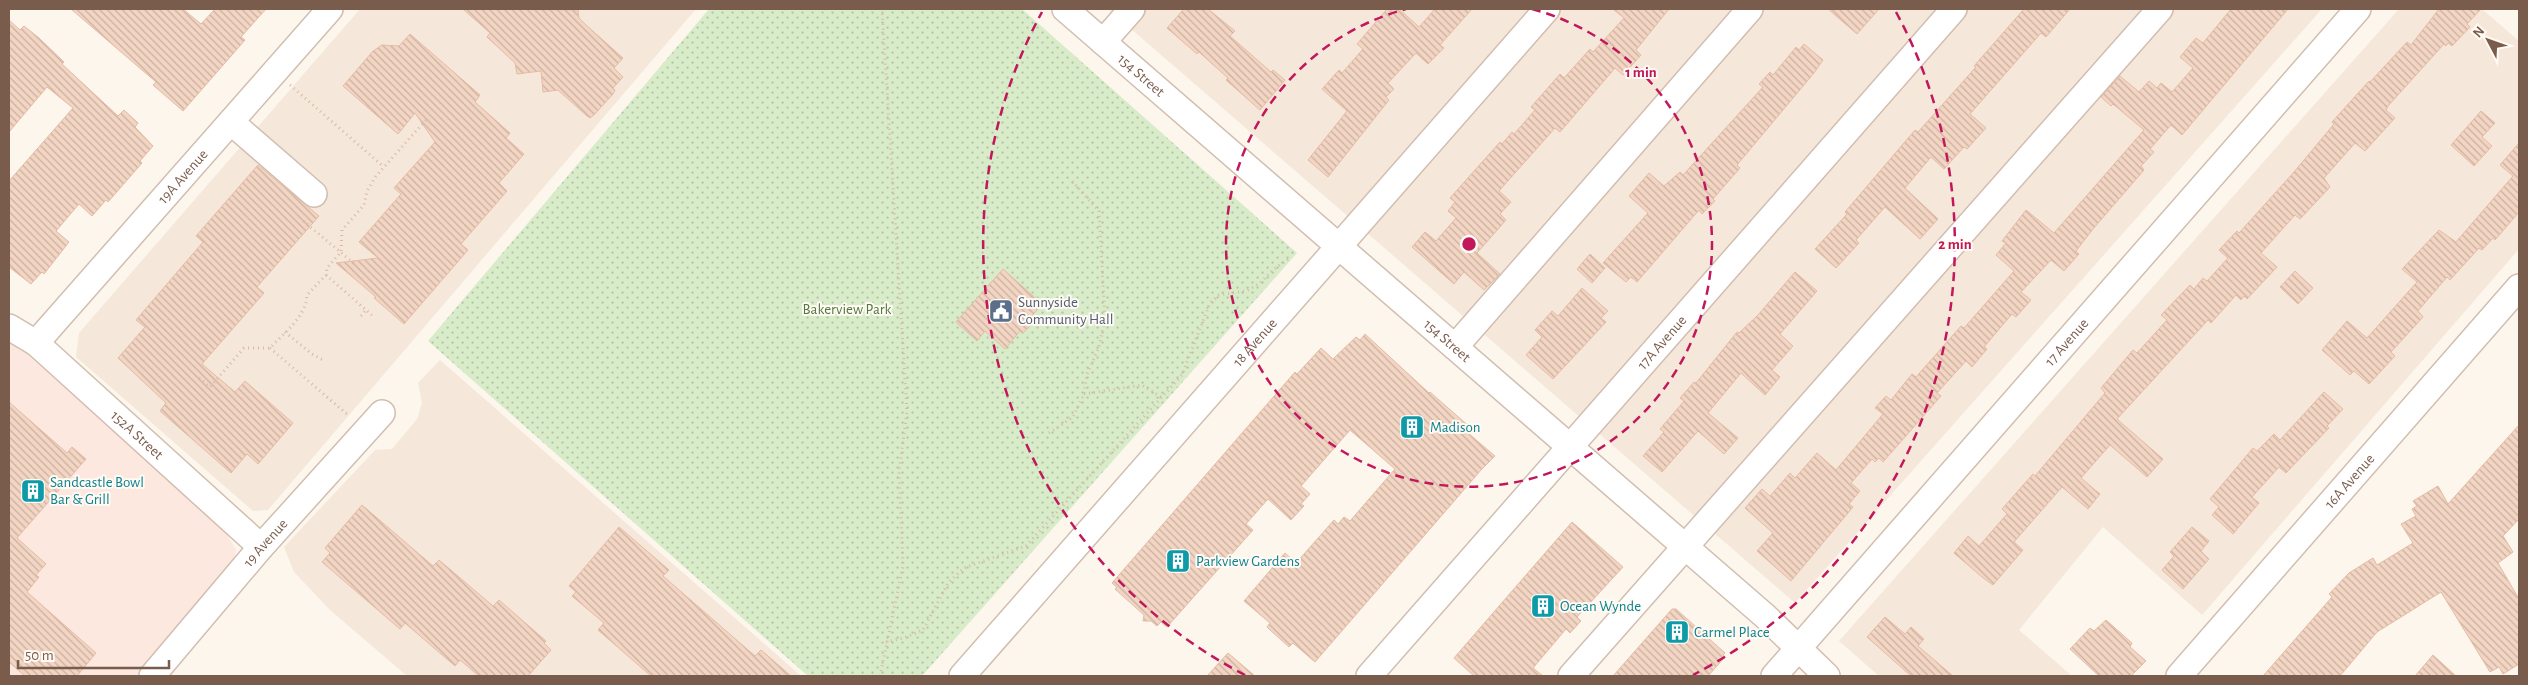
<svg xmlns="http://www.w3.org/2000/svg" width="2528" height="685" viewBox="0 0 2528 685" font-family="'Alegreya Sans',sans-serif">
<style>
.residential{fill:#f5e8da}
.commercial{fill:#fde8e0}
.grass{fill:url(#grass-dots)}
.building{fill:url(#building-back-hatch);stroke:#e6bba3}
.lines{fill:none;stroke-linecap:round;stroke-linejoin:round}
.minor-casing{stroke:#d1beb0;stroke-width:28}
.path{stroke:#d9b8a5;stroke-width:3;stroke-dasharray:1 4;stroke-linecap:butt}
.minor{stroke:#fff;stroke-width:25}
.ring{fill:none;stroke:#c2185b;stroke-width:2.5;stroke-dasharray:9 6}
.labels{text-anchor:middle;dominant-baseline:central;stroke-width:4;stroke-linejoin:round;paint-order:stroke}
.street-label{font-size:15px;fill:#7a5c4d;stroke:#fffaf3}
.service-label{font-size:15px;fill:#4e5e75;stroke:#fffaf3;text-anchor:start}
.park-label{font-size:15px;fill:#537a41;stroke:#fffaf3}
.culture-label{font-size:15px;fill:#0d838f;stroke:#fffaf3;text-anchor:start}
.centre{fill:#c2185b;stroke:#fffaf3;stroke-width:2.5}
.ring-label{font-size:15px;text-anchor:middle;font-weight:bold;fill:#c2185b;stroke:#fffaf3;stroke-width:4;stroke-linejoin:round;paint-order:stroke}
</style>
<defs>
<pattern id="grass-dots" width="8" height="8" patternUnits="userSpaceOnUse" patternTransform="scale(1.25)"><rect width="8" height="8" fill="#d8ecc9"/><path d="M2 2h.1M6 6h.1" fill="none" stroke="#b4c2a5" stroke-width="1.8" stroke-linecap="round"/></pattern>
<pattern id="building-back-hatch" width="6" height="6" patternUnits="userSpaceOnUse" patternTransform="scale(1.25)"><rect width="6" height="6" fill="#f3d5c3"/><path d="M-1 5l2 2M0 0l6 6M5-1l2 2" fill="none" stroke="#cab0a1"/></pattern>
</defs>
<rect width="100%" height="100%" fill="#fdf6ec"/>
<!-- residential -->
<path class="residential" d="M360 9H696L268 510 253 511 76 357 79 333Z
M1108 9H2322L1795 603Z
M2399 9H2482L2519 41V249L2202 615 2103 527 2019 630 2072 676H1879L1839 641Z
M440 360 801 676H407L330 610 294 572 284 547 375 450 392 449 417 419 422 403 418 383Z"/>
<!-- commercial -->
<path class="commercial" d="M9 338 223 528 236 550 234 562 152 676H9Z"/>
<!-- grass -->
<path class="grass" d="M709 9H1022L1297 253 922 676H808L428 341Z"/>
<!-- building -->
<path class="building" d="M71 9H183L201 24 215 9H266L241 37 245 40 183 111 153 85 156 82Z
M463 9 578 10 579 18 586 25 623 58 614 68 623 77 613 88 615 90 613 94 594 115 590 118 587 116 558 90 543 92 541 71 517 74 515 63 487 37 490 33Z
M1184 9H1208L1235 31 1230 36 1271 72 1273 70 1285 80 1260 110 1226 80 1228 78 1199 52 1197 54 1167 28Z
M1387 9H1399L1419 27 1435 9H1472L1440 45 1444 48 1428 64 1416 53 1388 83 1394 89 1386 97 1389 100 1328 177 1308 160 1347 111 1322 89 1339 70 1342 73 1363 49 1357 44Z
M1613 9H1669L1636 50 1641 55 1623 75 1615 68 1560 132 1555 128 1499 191 1511 202 1500 214 1506 220 1477 253 1500 274 1484 290 1464 272 1454 284 1412 247 1425 232 1436 241 1456 218 1448 211 1455 202 1450 198 1500 142 1502 144 1512 132 1514 134 1535 110 1531 107 1560 74 1564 78 1590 49 1593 52 1624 18Z
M1828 9H1879L1857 34Z
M2024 9H2070L2046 37 2041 33 1970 114 1986 128 1967 149 1964 147 1944 169 1931 157 1905 188 1938 219 1920 239 1885 207 1856 240 1859 243 1836 268 1815 249 1847 214 1845 212 1915 130 1918 132 1976 67 1974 66Z
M2231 9H2288L2182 135 2171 125 2150 149 2154 152 2141 166 2144 170 2093 229 2076 251 2079 254 2064 271 2051 260 2021 292 2031 300 2016 317 2012 314 1984 347 1987 349 1972 367 1966 361 1937 393 1941 396 1883 462 1879 458 1875 462 1872 459 1851 483 1860 491 1849 504 1853 507 1791 581 1757 551 1773 533 1745 508 1762 489 1770 496 1790 473 1795 478 1817 453 1836 470 1883 414 1875 408 1886 396 1891 400 1912 374 1916 377 1961 326 1964 328 2014 271 1996 255 2006 243 2002 241 2026 210 2054 233 2144 130 2113 104 2111 106 2101 97 2120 76 2139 92 2149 81 2157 88 2161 83 2172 92 2193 68 2180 57 2196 38 2203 43Z
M2439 9H2481L2467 24 2470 27 2452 46 2448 43 2446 46 2444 44 2388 106 2386 110 2395 118 2365 151 2355 143 2324 178 2330 187 2300 219 2295 215 2261 253 2277 267 2247 299 2244 296 2241 300 2236 295 2211 323 2208 320 2117 419 2163 459 2147 477 2110 445 2081 478 2100 494 2088 509 2062 487 2014 542 2023 550 1993 585 1982 577 1954 553 1968 536 1979 546 2007 514 2002 509 2033 474 2035 476 2105 393 2101 388 2133 350 2137 353 2167 320 2161 315 2190 285 2194 289 2203 278 2207 281 2228 258 2219 250 2237 231 2239 233 2294 172 2334 124 2332 122 2369 81 2370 82 2407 42 2411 45Z
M9 20 20 30 24 26 39 38 64 62 62 64 118 116 124 110 138 123 135 127 153 146 140 161 142 163 108 202 106 200 92 216 79 204 56 231 69 242 44 274 42 272 31 284 9 267V181L73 108 47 87 9 132Z
M410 34 480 95 475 102 510 133 506 138 524 154 499 183 507 191 461 244 468 250 404 324 374 298 376 297 336 263 378 258 359 242 401 194 394 188 435 142 415 113 398 134 343 86 373 51 382 45 399 46Z
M1804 44 1823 60 1814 73 1737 165 1740 168 1713 199 1715 201 1702 214 1699 210 1637 282 1631 277 1626 282 1603 263 1648 213 1629 196 1649 173 1664 186 1680 172 1683 175 1763 87 1759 84 1770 72 1773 75 1796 47 1799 50Z
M2481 111 2495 123 2482 137 2492 146 2474 166 2451 145Z
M2519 143V212L2495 240 2493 238 2482 250 2479 248 2450 280 2447 277 2418 311 2423 317 2391 352 2395 356 2369 384 2354 371 2350 375 2322 350 2347 321 2367 338 2417 282 2402 269 2439 230 2456 242 2513 176 2500 165Z
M258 165 319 216 257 287 264 293 202 364 235 392 245 381 293 423 258 464 247 454 231 473 160 411 166 403 118 358 145 327 136 320 203 242 196 236Z
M1590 254 1605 268 1592 283 1577 269Z
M1003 269 1042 304 1031 317 1035 320 1023 333 1020 331 1005 349 985 331 977 341 956 322Z
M2295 271 2313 288 2298 304 2280 287Z
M1795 272 1817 291 1780 334 1793 346 1772 370 1780 377 1765 395 1741 373 1708 413 1738 438 1724 454 1698 431 1662 472 1643 456 1664 432 1660 429 1684 401 1680 398 1694 382 1696 383 1737 332 1739 333 1758 315Z
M1582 288 1608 311 1601 318 1606 322 1553 379 1526 355 1542 337 1535 330 1552 311 1558 316Z
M1365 334 1429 393 1430 392 1472 429 1468 433 1495 456 1481 470 1315 662 1293 643 1289 647 1269 629 1267 627 1270 623 1244 601 1285 553 1296 563 1334 520 1338 524 1344 517 1350 521 1395 469 1350 430 1301 486 1310 494 1301 504 1304 506 1291 520 1268 499 1246 524 1253 530 1167 627 1161 622 1157 626 1151 621H1143L1144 615 1115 589 1117 588 1112 583 1295 372 1297 374 1321 348 1333 359 1356 337 1360 340Z
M2324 392 2343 409 2327 426 2329 428 2286 473 2279 467 2252 497 2259 503 2233 534 2212 515 2219 507 2210 499 2253 448 2257 451 2274 434 2280 440Z
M9 402 67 453 72 447 86 459 17 538 46 564 36 575 39 577 27 592 96 653 77 676H25L9 662Z
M2519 425V519L2503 536 2513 552 2498 563 2519 599V664L2503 674 2499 667 2490 672 2441 592 2377 632 2340 676H2263L2332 597 2329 594 2349 573 2373 558 2377 565 2413 543 2401 524 2416 516 2412 509 2417 506 2413 501 2438 486 2448 504Z
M362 505 433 566 439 560 493 606 499 600 546 641 544 643 551 650 528 676H479L460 660 455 666 405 623 400 629 322 562 330 553 325 548Z
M1572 522 1623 567 1577 617 1581 621 1570 633 1566 629 1533 668 1543 676H1474L1454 658Z
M619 527 669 570 663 576 755 656 761 650 791 676H651L598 630 604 623 572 596 576 592 569 586Z
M2192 527 2209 541 2201 551 2209 559 2183 589 2162 570 2174 556 2170 552Z
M1672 609H1676L1725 653 1723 655 1725 657 1708 676H1613Z
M1885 617 1905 634 1911 627 1924 639 1918 646 1953 676H1911L1867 637Z
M2106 620 2132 643 2130 647 2146 661 2131 676H2099L2070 649 2090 628 2094 631Z
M1228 653 1255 676H1207Z
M2433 655 2456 676H2415Z"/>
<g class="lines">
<defs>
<g id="minor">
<path id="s1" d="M1065 9 1765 616 1827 676"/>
<path d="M1103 42 1132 9"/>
<path d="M231 122 314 194"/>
<path id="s2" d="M9 327 36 343 261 547"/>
<path id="s3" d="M36 343 330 9"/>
<path d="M1455 347 1750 9"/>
<path id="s4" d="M152 676 261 547 382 413"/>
<path id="s5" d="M962 676 1547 9"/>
<path id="s6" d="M1369 676 1954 9"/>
<path d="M1571 676 2160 9"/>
<path id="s7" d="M1774 676 2358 9"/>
<path id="s8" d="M2179 676 2519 287"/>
</g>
</defs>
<!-- minor casing -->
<use href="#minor" class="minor-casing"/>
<!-- path -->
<path class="path" d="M290 85 384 167
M303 221 356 265
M326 275 374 317
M361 316 366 310
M285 332 312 354 323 360
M270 348 348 415
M199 378 210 387 244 348H270C284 333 306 317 307 295L326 275 327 268 341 252 342 230 364 205 367 191 376 176 426 120
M1084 394 1142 385 1161 397
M1049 433 1073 417 1084 394 1087 374 1099 347 1105 318 1099 211 1072 181
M886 642 904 638 923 630 948 583 964 568 1026 546 1182 375 1210 303 1219 295 1246 291 1259 284 1274 269 1290 258
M880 676 903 566 899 471 907 412 882 9"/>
<!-- minor -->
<use href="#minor" class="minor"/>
</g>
<!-- distance rings -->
<g class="ring">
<path d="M1532 9A243 243 0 1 1 1406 9"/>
<path d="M1245 675A486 486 0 0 1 1042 12M1896 12A486 486 0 0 1 1693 675"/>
</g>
<!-- icons -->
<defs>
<symbol id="civic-square" viewBox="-11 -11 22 22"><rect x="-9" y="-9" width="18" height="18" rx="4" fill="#5c6f8a" stroke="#fffaf3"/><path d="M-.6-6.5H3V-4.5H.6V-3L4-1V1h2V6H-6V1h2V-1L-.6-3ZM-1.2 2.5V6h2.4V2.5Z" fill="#fff"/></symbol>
<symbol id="building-square" viewBox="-11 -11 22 22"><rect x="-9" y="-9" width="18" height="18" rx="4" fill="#0f9aa8" stroke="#fffaf3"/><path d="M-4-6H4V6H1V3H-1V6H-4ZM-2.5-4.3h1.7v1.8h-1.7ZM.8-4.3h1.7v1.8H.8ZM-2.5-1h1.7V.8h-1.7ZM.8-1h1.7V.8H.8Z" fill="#fff"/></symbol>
</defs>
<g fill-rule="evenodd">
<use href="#civic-square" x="987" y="297" width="28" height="28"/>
<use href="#building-square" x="1398" y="413" width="28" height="28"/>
<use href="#building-square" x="19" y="477" width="28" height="28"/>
<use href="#building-square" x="1164" y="547" width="28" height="28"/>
<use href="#building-square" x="1529" y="592" width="28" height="28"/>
<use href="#building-square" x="1663" y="618" width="28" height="28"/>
</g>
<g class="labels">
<!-- street labels -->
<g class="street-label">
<text stroke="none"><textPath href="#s1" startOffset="101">154 Street</textPath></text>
<text stroke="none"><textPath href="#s3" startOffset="222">19A Avenue</textPath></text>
<text stroke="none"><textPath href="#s1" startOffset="506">154 Street</textPath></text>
<text stroke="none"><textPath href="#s7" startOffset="444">17 Avenue</textPath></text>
<text stroke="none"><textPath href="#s5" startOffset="444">18 Avenue</textPath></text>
<text stroke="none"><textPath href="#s6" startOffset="444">17A Avenue</textPath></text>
<text stroke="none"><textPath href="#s2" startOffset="168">152A Street</textPath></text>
<text stroke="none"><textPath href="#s8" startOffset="259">16A Avenue</textPath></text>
<text stroke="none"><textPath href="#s4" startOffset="175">19 Avenue</textPath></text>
</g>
<!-- service labels -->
<g class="service-label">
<text x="1018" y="302">Sunnyside<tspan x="1018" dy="17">Community Hall</tspan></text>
</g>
<!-- park labels -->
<g class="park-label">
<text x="847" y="309">Bakerview Park</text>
</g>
<!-- culture labels -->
<g class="culture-label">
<text x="1430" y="427">Madison</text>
<text x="50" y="482">Sandcastle Bowl<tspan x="50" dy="17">Bar &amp; Grill</tspan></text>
<text x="1196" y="561">Parkview Gardens</text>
<text x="1560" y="606">Ocean Wynde</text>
<text x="1694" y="632">Carmel Place</text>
</g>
</g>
<circle cx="1469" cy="244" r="8" class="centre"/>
<g class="ring-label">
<text x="1641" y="77">1 min</text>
<text x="1955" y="249">2 min</text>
</g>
<!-- border -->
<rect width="2528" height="685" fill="none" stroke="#7a5c4d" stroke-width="20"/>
<!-- north arrow -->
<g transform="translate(2488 40) rotate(311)" stroke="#fffaf3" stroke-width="4" paint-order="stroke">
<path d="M0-4L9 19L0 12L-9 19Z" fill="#7a5c4d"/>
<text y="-8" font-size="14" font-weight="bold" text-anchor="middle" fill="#7a5c4d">N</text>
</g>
<!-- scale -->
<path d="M18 660v8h151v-8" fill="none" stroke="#7a5c4d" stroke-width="2.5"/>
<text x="25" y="660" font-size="15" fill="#7a5c4d" stroke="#fffaf3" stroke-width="4" paint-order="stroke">50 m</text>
</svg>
